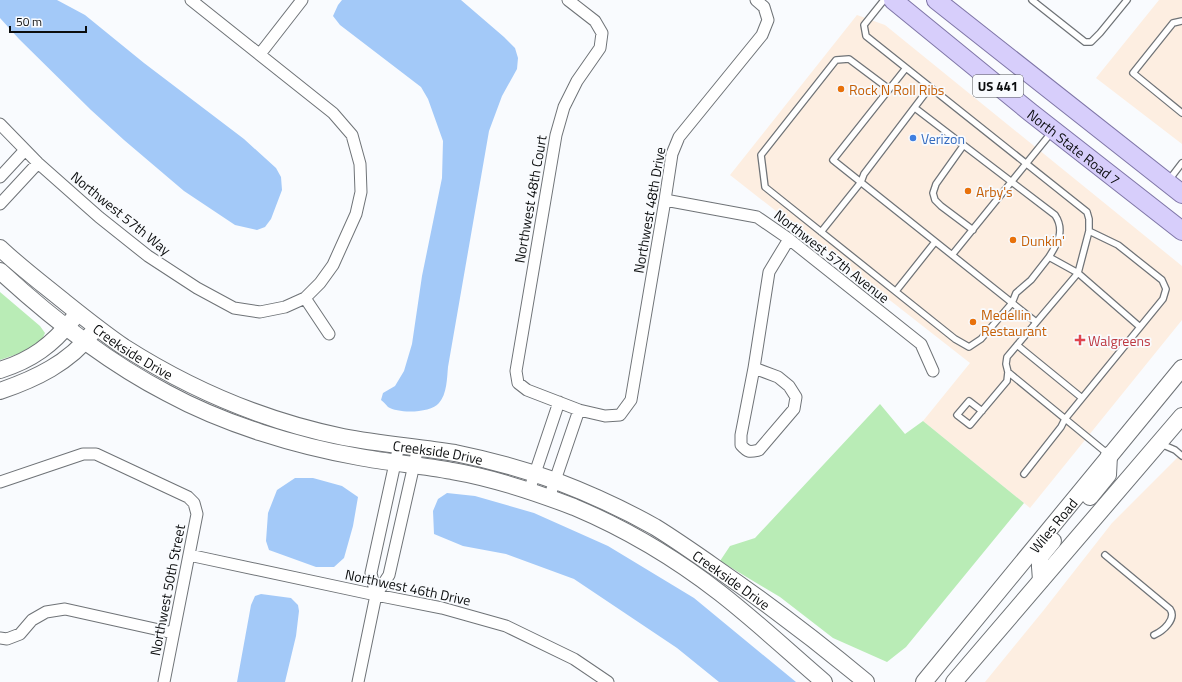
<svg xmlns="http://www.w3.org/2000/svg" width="1182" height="682" viewBox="0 0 1182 682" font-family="'Titillium Web',sans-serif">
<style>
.commercial{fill:#fdeee1}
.green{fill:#b9ecb6}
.water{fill:#a3c9f8}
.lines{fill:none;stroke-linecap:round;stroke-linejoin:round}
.lane-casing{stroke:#6f7377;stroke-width:8}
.street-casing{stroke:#6f7377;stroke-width:13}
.secondary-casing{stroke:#6f7377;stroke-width:18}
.primary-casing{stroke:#7f76a7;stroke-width:20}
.lane{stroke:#fff;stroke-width:5.5}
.street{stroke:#fff;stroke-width:11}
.secondary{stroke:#fff;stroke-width:16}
.primary{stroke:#d7cefb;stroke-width:18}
.food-dot{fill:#e8710a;stroke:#f9fbfe;stroke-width:1.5}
.shop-dot{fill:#3f7fe0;stroke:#f9fbfe;stroke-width:1.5}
.health-dot{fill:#e0444e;stroke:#f9fbfe;stroke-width:1.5}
.labels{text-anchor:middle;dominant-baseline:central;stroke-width:3.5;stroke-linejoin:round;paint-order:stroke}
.shield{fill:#f9fbfe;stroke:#525456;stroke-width:1}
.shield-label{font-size:13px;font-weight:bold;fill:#0b0d0e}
.food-label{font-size:14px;fill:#c56008;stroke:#f9fbfe;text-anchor:start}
.shop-label{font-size:14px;fill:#366cbe;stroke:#f9fbfe;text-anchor:start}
.street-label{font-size:14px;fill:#0b0d0e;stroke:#f9fbfe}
.health-label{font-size:14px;fill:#be3a42;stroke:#f9fbfe;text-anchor:start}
</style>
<rect width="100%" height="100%" fill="#f9fbfe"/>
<!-- commercial -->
<path class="commercial" d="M1159 0H1182V144L1096 78Z
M857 15 885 25 1182 266V320L1030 508 923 421 970 363 730 175Z
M1182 453V682H985L1043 611 1112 523Z"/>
<!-- green -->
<path class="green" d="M0 292 40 326 45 333 41 342 29 350 0 360Z
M880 404 905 434 923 421 1024 503 906 647 887 662 833 638 780 597 720 561 730 546 755 538Z"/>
<!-- water -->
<path class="water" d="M0 0H57L85 15 144 63 244 139 276 168 281 177 282 190 271 219 265 227 257 230 235 225 184 191 124 140 91 110 19 39 0 18Z
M342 0H461L504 37 515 48 518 58 517 69 502 96 489 131 448 367C447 378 447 394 439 403 431 413 399 414 388 407 386 405 384 402 381 400L383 393 395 386 404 371 412 344 422 276 442 178 443 141 428 99 421 87 340 25 333 16 338 5Z
M295 478H313L342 486 358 497 353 526 344 558 334 567H316L269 550 266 541 268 513 277 490Z
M447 493 475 496 534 513 608 546 694 598 796 682H719L677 648 574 579 506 554 463 546 434 534 433 511 438 499Z
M261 594 291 598 298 605 299 611 296 636 285 682H237L251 605 255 596Z"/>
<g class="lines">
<defs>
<path id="lane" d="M884 0 864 25 866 36 1087 212 1089 219V231L1078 273 1007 357 1006 364 1008 372 1108 454
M1032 0 1085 42H1091L1100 33 1127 0
M1182 21 1173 23 1133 73 1182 113
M906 68 833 160 1036 322
M889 89 849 59 836 60 761 155 765 187 955 339 969 347 981 339 1012 303 1016 293 1031 280 1049 257
M915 108 1055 215C1065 230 1058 243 1049 257L1078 273 1140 327
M963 146 936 184 933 193 935 200 941 206 973 230
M1169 180 1182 163
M821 232 861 182 864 174 930 87
M952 255 1051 133
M896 291 935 242
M1017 345 1082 398
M982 411 969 401 957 415 970 425 1007 381 1008 372
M1161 444 1175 450 1182 456
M1024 474 1061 427 1065 419 1163 299 1166 289 1162 280 1118 245 1089 231
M1105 555 1170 609C1177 619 1163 631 1154 635"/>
<path id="street" d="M568 0 595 21 602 33 600 48 577 81 564 107 556 135 516 371 518 383 527 390 579 410 605 416 620 415 631 400 665 200 672 154 679 137 762 35 768 20 764 7 756 0
M260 54 302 0
M0 124 38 163 99 217 148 256 197 288 234 308 260 312 285 307 305 298 320 283 333 265 356 214 361 192 360 164 352 135 333 113 191 0
M0 177 25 150
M665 200 757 217 789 239 921 344 933 371
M0 204 38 163
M305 298 329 334
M754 368 778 377 789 386 796 397 794 409 759 450C750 452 748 453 741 445V435L754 368 769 272 789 239
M0 482 83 454H96L188 497 194 503 197 514 164 682
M529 491 559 402
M549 498 579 410
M189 555 376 595 442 608 506 626 574 659 608 682
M376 595 371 573 399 445
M0 638 7 639 20 634 32 620 46 612 65 609 173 633
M358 682 376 595 389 575 418 447"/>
<g id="secondary">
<path id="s1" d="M0 248C19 266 40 282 61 299 81 315 102 332 124 347 190 389 265 421 343 437 380 444 418 447 455 453 489 460 523 469 556 481 590 494 623 509 655 527 676 540 696 554 716 568 768 604 818 642 866 682"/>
<path d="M0 271C50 317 107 362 167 393 224 424 296 446 359 457 390 463 421 465 452 471 494 478 535 492 574 507 626 529 675 558 720 593 756 621 789 652 824 682"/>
<path d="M0 370C32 360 52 345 73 319"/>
<path d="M0 391C35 379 69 363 92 333"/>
<path d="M1090 497 1108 475 1109 455"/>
<path d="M1041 580 1040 567V557L1053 541"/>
<path id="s2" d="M924 682 1182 368"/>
<path d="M954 682 1182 416"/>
</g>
<g id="primary">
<path id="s3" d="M893 0 1030 112 1182 231"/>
<path d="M936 0 1182 194"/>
</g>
</defs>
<!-- lane casing -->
<use href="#lane" class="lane-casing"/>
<!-- street casing -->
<use href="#street" class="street-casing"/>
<!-- secondary casing -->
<use href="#secondary" class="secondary-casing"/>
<!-- primary casing -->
<use href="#primary" class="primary-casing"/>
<!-- lane -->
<use href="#lane" class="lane"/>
<!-- street -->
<use href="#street" class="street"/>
<!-- secondary -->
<use href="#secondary" class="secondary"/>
<!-- primary -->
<use href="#primary" class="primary"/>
</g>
<!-- markers -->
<g class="food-dot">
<circle cx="841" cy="89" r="4"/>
<circle cx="968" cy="191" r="4"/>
<circle cx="1013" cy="240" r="4"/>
<circle cx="973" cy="322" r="4"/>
</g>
<circle class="shop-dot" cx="913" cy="138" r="4"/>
<path class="health-dot" d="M1078 334h4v4h4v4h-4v4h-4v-4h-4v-4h4z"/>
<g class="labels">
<!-- shield labels -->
<rect class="shield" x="973" y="75" width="50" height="22" rx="3"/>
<g class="shield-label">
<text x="998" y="86">US 441</text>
</g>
<!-- food labels -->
<g class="food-label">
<text x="849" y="89">Rock N Roll Ribs</text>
<text x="976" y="191">Arby's</text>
<text x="1021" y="240">Dunkin'</text>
<text x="981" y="314">Medellin<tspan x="981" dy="16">Restaurant</tspan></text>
</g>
<!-- shop labels -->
<g class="shop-label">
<text x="921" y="138">Verizon</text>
</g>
<!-- street labels -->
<g class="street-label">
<text stroke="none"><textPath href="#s3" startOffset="233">North State Road 7</textPath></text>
<text transform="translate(530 199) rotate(-80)">Northwest 48th Court</text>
<text transform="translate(649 210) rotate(-80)">Northwest 48th Drive</text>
<text transform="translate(121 213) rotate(39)">Northwest 57th Way</text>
<text transform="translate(832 256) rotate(38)">Northwest 57th Avenue</text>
<text stroke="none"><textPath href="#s1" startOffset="169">Creekside Drive</textPath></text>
<text stroke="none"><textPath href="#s1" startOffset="493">Creekside Drive</textPath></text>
<text stroke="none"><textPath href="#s2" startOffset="203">Wiles Road</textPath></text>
<text stroke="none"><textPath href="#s1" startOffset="817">Creekside Drive</textPath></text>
<text transform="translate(408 587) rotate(12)">Northwest 46th Drive</text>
<text transform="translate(167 590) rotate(-79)">Northwest 50th Street</text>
</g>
<!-- health labels -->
<g class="health-label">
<text x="1088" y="340">Walgreens</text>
</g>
</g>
<!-- scale -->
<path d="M10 26v6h76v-6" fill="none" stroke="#0b0d0e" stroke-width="2"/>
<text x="16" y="26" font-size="12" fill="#0b0d0e" stroke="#f9fbfe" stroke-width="3" paint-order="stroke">50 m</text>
</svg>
